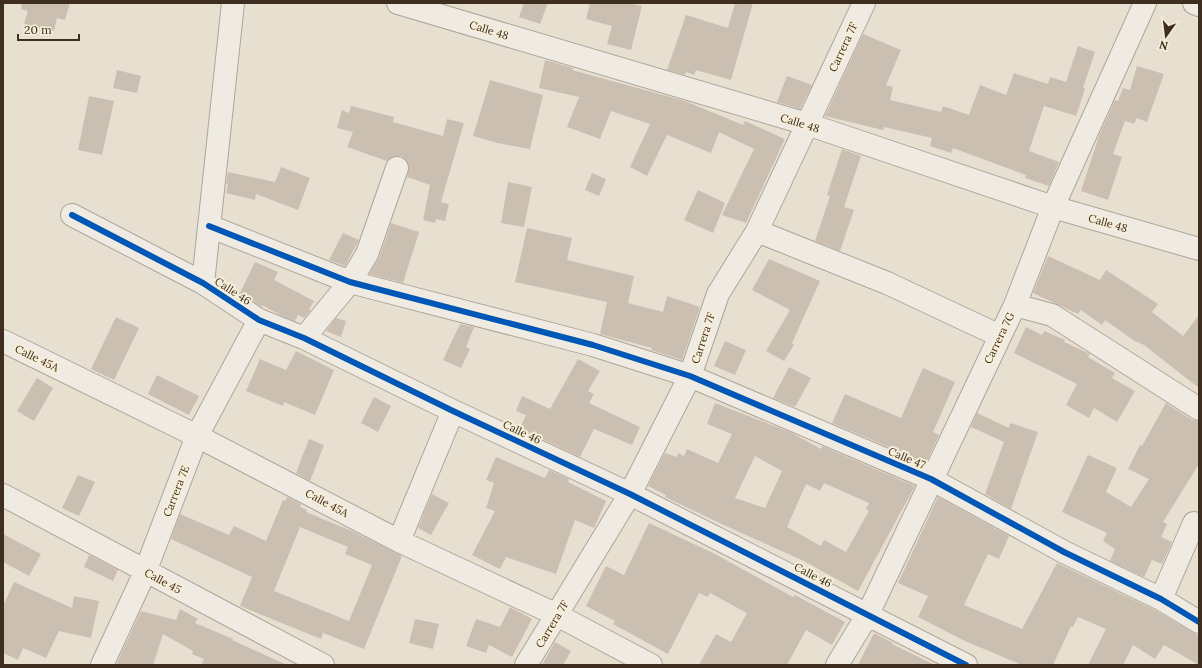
<svg xmlns="http://www.w3.org/2000/svg" width="1202" height="668" viewBox="0 0 1202 668" font-family="Lora,serif">
<style>
.building{fill:#cbbfb2;fill-rule:evenodd}
.lines{fill:none;stroke-linecap:round;stroke-linejoin:round}
.minor-casing{stroke:#ada599;stroke-width:24}
.minor{stroke:#efebe3;stroke-width:22}
.cycleway-casing{stroke:#f7eed8;stroke-width:8}
.cycleway{stroke:#0057b8;stroke-width:6}
.labels{text-anchor:middle;dominant-baseline:central;stroke-width:4;stroke-linejoin:round;paint-order:stroke}
.street-label{font-size:11px;fill:#3d2e20;stroke:#f7eed8}
</style>
<rect width="100%" height="100%" fill="#e7e0d1"/>
<!-- building -->
<path class="building" d="M22 3H70L65 20 57 18 54 31 24 24 28 11 21 9Z
M524 3H548L540 24 519 17Z
M590 3H629L642 6 631 50 607 44 612 26 586 19Z
M735 3H753L731 80 696 70 694 75 686 72 685 75 667 70 686 15 728 28Z
M863 34 901 50 886 85 893 87 890 100 941 112 943 106 969 115 980 85 1006 95 1014 73 1048 84 1050 77 1066 82 1078 46 1095 52 1083 88 1085 89 1076 116 1044 106 1029 151 1059 162 1049 186 1025 178 1026 175 953 148 951 153 930 146 932 138 884 127 883 130 825 116Z
M545 60 573 68 572 70 685 101 743 125 745 121 785 139 746 223 722 215 754 149 719 132 711 153 667 135 647 176 630 167 650 124 611 111 600 139 567 127 579 97 539 88Z
M1137 66 1164 74 1147 122 1137 118 1134 124 1125 121 1113 154 1122 157 1108 200 1081 191 1099 136 1115 100 1118 101 1123 88 1130 90Z
M117 70 141 76 137 93 113 88Z
M787 76 812 85 800 109 777 102Z
M490 80 543 95 530 149 497 143 473 136Z
M89 96 114 101 102 155 78 150Z
M351 106 394 117 393 122 443 136 447 119 464 123 441 202 449 204 445 221 436 219 435 223 423 220 430 185 407 177 409 166 406 160 401 156H395L387 161 347 147 353 132 337 128 342 110 349 113Z
M842 149 861 156 844 207 854 210 840 251 815 241 830 196 827 195Z
M281 167 310 178 298 210 256 194 255 200 226 193 228 184 226 183 228 172 275 182Z
M592 173 606 179 599 196 585 190Z
M508 182 532 187 524 227 501 223Z
M698 190 725 203 713 233 684 220Z
M391 223 419 232 403 283 369 274 379 258Z
M527 228 572 238 567 260 634 276 628 303 663 312 667 296 700 307 682 360 651 350 652 348 600 334 607 302 515 282Z
M343 233 359 240 345 266 329 260Z
M1048 256 1100 280 1106 270 1158 304 1152 312 1183 336 1199 315V388L1144 345 1133 340 1105 320 1102 325 1081 310 1078 314 1033 293Z
M769 259 820 281 792 343 794 345 784 361 766 351 790 310 752 290Z
M255 262 278 272 274 280 314 301 309 310H311L304 318 298 315 295 321 282 316 262 305V307L240 293Z
M116 317 139 328 114 380 91 369Z
M336 318 346 321 341 337 326 331Z
M460 324 474 327 466 347 470 349 461 368 443 360Z
M1026 327 1042 335 1044 331 1065 340 1064 342 1090 354 1088 357 1115 373 1112 378 1135 391 1117 422 1094 408 1089 418 1066 405 1077 384 1014 353Z
M725 341 746 350 735 375 714 366Z
M296 351 334 370 315 415 284 402 283 406 246 391 260 359 286 370Z
M578 359 600 371 588 391 594 394 589 403 640 427 632 445 594 429 580 457 520 428 526 415 516 411 522 396 550 409Z
M789 367 811 378 795 407 773 398Z
M923 368 955 382 933 432 939 435 926 463 832 423 845 394 901 418Z
M157 375 199 396 189 415 148 394Z
M37 378 53 388 34 421 17 411Z
M374 397 391 406 378 432 361 423Z
M715 403 790 432 821 449 822 446 915 486 858 591 804 561 726 526 665 497 666 495 648 486 665 453 677 457 678 453 684 456 687 449 718 463 732 434 707 424ZM755 456 782 471 765 508 735 498ZM824 483 869 503 866 509 869 511 846 552 824 540 821 546 787 527 806 484 820 491Z
M1166 403 1192 420 1199 421V464L1163 522 1167 524 1161 537 1172 542 1162 564 1152 560 1144 577 1110 561 1115 549 1103 541 1107 533 1062 512 1088 455 1117 468 1106 492 1131 507 1149 479 1128 469 1140 445 1142 446Z
M977 413 1009 428 1010 423 1038 432 1011 509 985 494 1004 442 971 427Z
M309 439 324 445 310 481 296 473Z
M496 457 545 478 549 470 569 479 568 482 606 501 594 528 575 520 556 574 506 557 500 569 472 555 495 511 486 508 494 483 486 480Z
M78 475 95 482 79 516 62 508Z
M432 494 449 503 431 535 418 528Z
M287 497 301 504 300 507 307 510 306 512 354 532 402 556 364 649 323 633 321 639 240 606 252 577 171 539 180 514 229 535 234 526 266 541 283 500 285 501ZM300 527 348 547 345 554 372 565 349 621 274 591Z
M938 497 1009 536 999 559 988 554 964 605 1022 629 1057 563 1155 610 1199 636V665L1164 645 1155 659 1133 645 1123 665H1088L1106 629 1078 617 1073 627 1071 626 1053 665H1022L965 641 918 617 928 596 898 583Z
M649 523 715 554 793 597 795 595 845 622 832 645 806 630 787 665H699L716 634 731 642 747 613 710 593 708 597 699 593 668 654 613 624 615 621 586 606 606 566 624 575Z
M3 534 41 554 29 576 3 562Z
M89 555 118 570 113 581 84 567Z
M14 582 72 608 74 596 99 601 91 638 59 631 46 658 23 648 18 660 3 653V606Z
M510 607 532 619 512 657 489 645 486 653 466 646 476 619 500 627Z
M180 609 198 619 195 623 233 639 232 640 287 665H201L204 659 192 654 193 651 163 634 153 665H116L141 611 176 620Z
M415 619 439 624 433 649 409 643Z
M874 633 893 643 892 644 935 665H858Z
M555 642 571 651 563 665H542Z"/>
<g class="lines">
<defs>
<path id="minor" d="M398 3 807 124 1053 207 1199 249
M1194 3 1199 5
M72 215 203 283 259 320 304 338 453 411 630 494 966 665
M209 226 350 282 593 345 690 376 931 479 1064 552 1161 599 1199 622
M757 231 887 283 1000 336
M203 283 233 3
M1015 305 1052 315 1199 409
M304 338 350 282 367 254 397 168
M3 341 197 436 399 541 557 615 651 665
M3 495 323 665
M399 541 453 411
M1161 599 1194 523
M102 665 145 572 197 436 259 320
M526 665 630 494 690 376 718 294 757 231 864 3
M837 665 868 614 1015 305 1053 207 1145 3"/>
</defs>
<!-- minor casing -->
<use href="#minor" class="minor-casing"/>
<!-- minor -->
<use href="#minor" class="minor"/>
<defs>
<path id="cycleway" d="M72 215 203 283 259 320 304 338 453 411 630 494 966 665
M209 226 350 282 593 345 690 376 931 479 1064 552 1161 599 1199 622"/>
</defs>
<!-- cycleway casing -->
<use href="#cycleway" class="cycleway-casing"/>
<!-- cycleway -->
<use href="#cycleway" class="cycleway"/>
</g>
<g class="labels">
<!-- street labels -->
<g class="street-label">
<text transform="translate(489 30) rotate(17)">Calle 48</text>
<text transform="translate(843 47) rotate(-65)">Carrera 7F</text>
<text transform="translate(800 123) rotate(17)">Calle 48</text>
<text transform="translate(1108 223) rotate(16)">Calle 48</text>
<text transform="translate(233 291) rotate(33)">Calle 46</text>
<text transform="translate(703 338) rotate(-72)">Carrera 7F</text>
<text transform="translate(999 338) rotate(-64)">Carrera 7G</text>
<text transform="translate(37 358) rotate(26)">Calle 45A</text>
<text transform="translate(522 432) rotate(25)">Calle 46</text>
<text transform="translate(907 458) rotate(23)">Calle 47</text>
<text transform="translate(176 491) rotate(-69)">Carrera 7E</text>
<text transform="translate(327 503) rotate(28)">Calle 45A</text>
<text transform="translate(813 575) rotate(27)">Calle 46</text>
<text transform="translate(163 581) rotate(28)">Calle 45</text>
<text transform="translate(552 624) rotate(-59)">Carrera 7F</text>
</g>
</g>
<!-- border -->
<rect width="1202" height="668" fill="none" stroke="#3d2e20" stroke-width="8"/>
<!-- north arrow -->
<g transform="translate(1166 36) rotate(194)" stroke="#f7eed8" stroke-width="3" paint-order="stroke">
<path d="M0-3L7 15L0 10L-7 15Z" fill="#3d2e20"/>
<text y="-6" font-size="11" font-weight="bold" text-anchor="middle" fill="#3d2e20">N</text>
</g>
<!-- scale -->
<path d="M18 34v6h61v-6" fill="none" stroke="#3d2e20" stroke-width="2"/>
<text x="24" y="34" font-size="12" fill="#3d2e20" stroke="#f7eed8" stroke-width="3" paint-order="stroke">20 m</text>
</svg>
